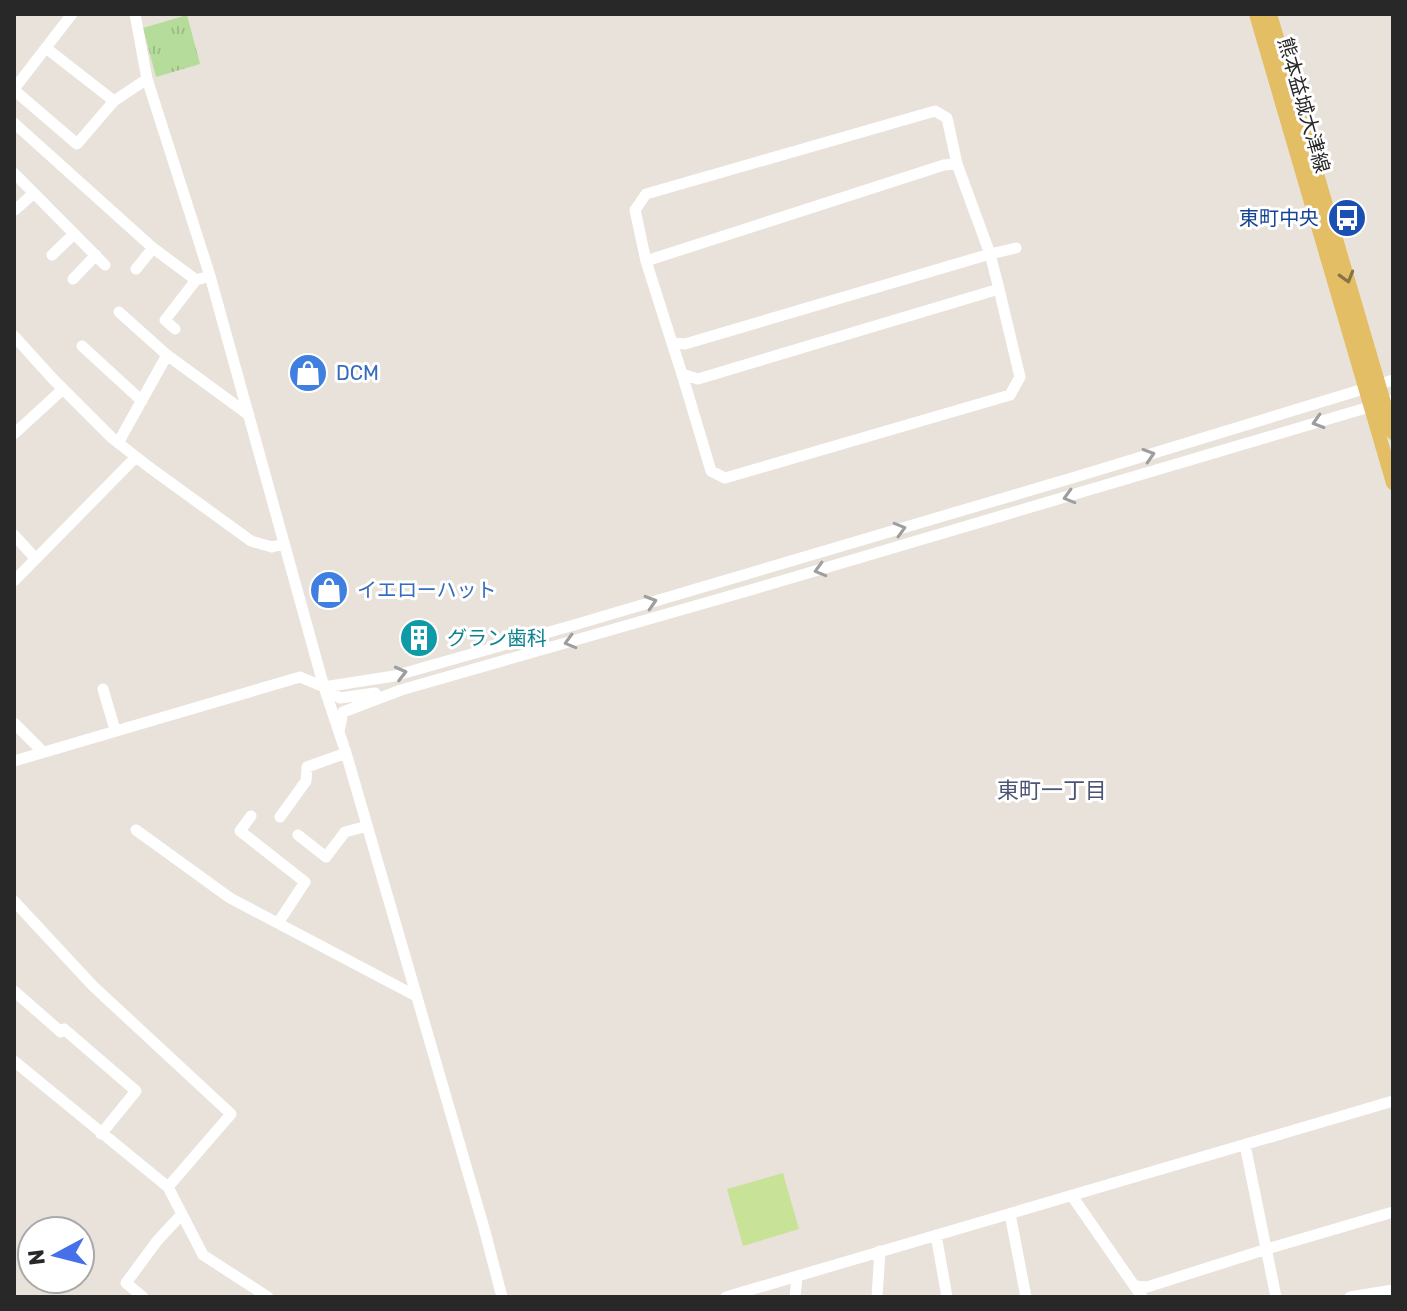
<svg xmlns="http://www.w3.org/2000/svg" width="1407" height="1311" viewBox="0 0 1407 1311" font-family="Rubik,'Noto Sans JP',sans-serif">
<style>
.park{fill:url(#park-tufts)}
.pitch{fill:#c8e397}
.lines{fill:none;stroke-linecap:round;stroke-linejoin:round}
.minor{stroke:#fff;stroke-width:11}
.major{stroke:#e4be64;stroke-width:14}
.oneway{stroke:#867346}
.oneway2{stroke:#9e9e9e}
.labels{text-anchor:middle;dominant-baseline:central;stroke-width:6;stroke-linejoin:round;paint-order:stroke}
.street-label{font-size:20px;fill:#282828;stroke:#fff}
.transit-label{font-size:20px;fill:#164399;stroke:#fff;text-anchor:end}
.shop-label{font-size:20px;fill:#366cbe;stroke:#fff;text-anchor:start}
.culture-label{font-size:20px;fill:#0d838f;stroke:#fff;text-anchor:start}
.neighbourhood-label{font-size:22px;fill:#4c5674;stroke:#fff}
</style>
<defs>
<pattern id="park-tufts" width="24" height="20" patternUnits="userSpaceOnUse" patternTransform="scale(2)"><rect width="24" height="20" fill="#b5dc9b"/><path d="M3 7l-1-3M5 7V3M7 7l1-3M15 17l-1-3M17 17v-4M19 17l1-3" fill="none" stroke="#9cbd86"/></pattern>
</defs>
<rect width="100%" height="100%" fill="#e9e2da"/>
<!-- park -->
<path class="park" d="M187 15 200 64 156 77 143 28Z"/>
<!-- pitch -->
<path class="pitch" d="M783 1173 799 1229 743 1246 727 1189Z"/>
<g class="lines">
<!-- minor -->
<path class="minor" d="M135 14 147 79 210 276 324 687 346 753 484 1228 502 1297
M46 48 114 101
M14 89 72 14
M14 90 77 144 114 101 147 79
M935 111 947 118 957 164 944 165 646 261 635 210 646 194Z
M14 123 153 248 196 280
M14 173 105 265
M15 210 34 193
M52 255 74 234
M646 261 672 343 685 344 990 254 957 164
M136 269 153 248
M73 279 96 255
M119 312 167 355 249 415
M175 329 165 320 196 280 203 278
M14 336 53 379 112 438 149 467 251 541 272 547 284 544
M672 343 682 374 698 379 999 289 990 254 1016 248
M82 346 142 401
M682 374 711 471 725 478 1010 395 1020 377 999 289
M14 434 63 389
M118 443 167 355
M14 535 36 559
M14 581 136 457
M324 687 394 676 574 625 1082 475 1393 380
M103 689 115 730
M14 723 43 752
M339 731 343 712 401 690 754 589 1393 400
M14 761 300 677 324 687 340 698 375 693
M251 816 240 831 305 882 278 923
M280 817 306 781 307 767 346 753
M136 830 230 898 416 996
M298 835 326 857 345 832 367 826
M14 901 93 986 231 1114 168 1187
M14 991 61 1032
M64 1029 136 1091 101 1134
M14 1061 168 1187 203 1255 268 1297
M1245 1145 1276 1297
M1072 1196 1142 1297
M1010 1214 1026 1297
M936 1235 947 1297
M1136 1286 1147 1287 1267 1249 1393 1212
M143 1297 126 1283 157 1241 181 1215
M726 1297 1393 1101
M795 1297 797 1277
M877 1297 880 1251
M1350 1297 1393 1290"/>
<!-- major -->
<path class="major" d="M1256 14 1393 483
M1270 14 1393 433"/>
</g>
<!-- one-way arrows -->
<defs><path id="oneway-chevron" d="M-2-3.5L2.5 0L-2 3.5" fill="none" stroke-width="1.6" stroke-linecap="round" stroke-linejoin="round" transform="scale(2)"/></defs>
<use class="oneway" href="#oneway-chevron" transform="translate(1347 277) rotate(74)"/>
<g class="oneway2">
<use href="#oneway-chevron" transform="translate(1318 422) rotate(163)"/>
<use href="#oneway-chevron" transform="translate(1149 455) rotate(-17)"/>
<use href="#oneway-chevron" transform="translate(1069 497) rotate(164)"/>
<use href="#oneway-chevron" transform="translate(900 529) rotate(-16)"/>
<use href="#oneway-chevron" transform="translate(820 570) rotate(164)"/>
<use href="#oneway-chevron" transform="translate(651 602) rotate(-17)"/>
<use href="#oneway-chevron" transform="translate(570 642) rotate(164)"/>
<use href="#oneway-chevron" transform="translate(401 673) rotate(-14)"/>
</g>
<!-- icons -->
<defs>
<symbol id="bus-disc" viewBox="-11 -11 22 22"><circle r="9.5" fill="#1a4fb4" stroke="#fff"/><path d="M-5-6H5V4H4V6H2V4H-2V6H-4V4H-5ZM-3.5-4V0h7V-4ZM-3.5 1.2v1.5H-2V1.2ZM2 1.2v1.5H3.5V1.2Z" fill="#fff"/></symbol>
<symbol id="shop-disc" viewBox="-11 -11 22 22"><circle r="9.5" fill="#3f7fe0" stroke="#fff"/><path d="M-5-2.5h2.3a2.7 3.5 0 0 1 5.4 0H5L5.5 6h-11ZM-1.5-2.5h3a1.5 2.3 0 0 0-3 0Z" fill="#fff"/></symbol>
<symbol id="building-disc" viewBox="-11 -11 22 22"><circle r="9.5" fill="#0f9aa8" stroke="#fff"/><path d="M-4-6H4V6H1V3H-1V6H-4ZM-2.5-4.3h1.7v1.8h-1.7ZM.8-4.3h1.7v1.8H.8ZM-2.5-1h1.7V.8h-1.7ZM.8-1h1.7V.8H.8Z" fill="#fff"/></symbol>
</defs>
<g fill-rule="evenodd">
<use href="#bus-disc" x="1325" y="196" width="44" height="44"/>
<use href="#shop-disc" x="286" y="351" width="44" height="44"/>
<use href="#shop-disc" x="307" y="568" width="44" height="44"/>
<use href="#building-disc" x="397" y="616" width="44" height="44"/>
</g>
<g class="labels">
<!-- street labels -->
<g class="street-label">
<text transform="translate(1304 105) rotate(74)">熊本益城大津線</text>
</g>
<!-- transit labels -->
<g class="transit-label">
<text x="1319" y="218">東町中央</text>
</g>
<!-- shop labels -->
<g class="shop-label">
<text x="336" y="373">DCM</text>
<text x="357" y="590">イエローハット</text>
</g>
<!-- culture labels -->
<g class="culture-label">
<text x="447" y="638">グラン歯科</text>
</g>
<!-- neighbourhood labels -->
<g class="neighbourhood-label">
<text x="1052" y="790">東町一丁目</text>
</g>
</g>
<!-- border -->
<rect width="1407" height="1311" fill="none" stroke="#282828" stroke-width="32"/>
<!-- north arrow -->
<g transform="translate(56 1255) rotate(263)"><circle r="38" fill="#ffffff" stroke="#a9a9a9" stroke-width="2"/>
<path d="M0-6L14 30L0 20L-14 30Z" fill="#4670ea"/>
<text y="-12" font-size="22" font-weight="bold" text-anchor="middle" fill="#282828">N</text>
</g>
</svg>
